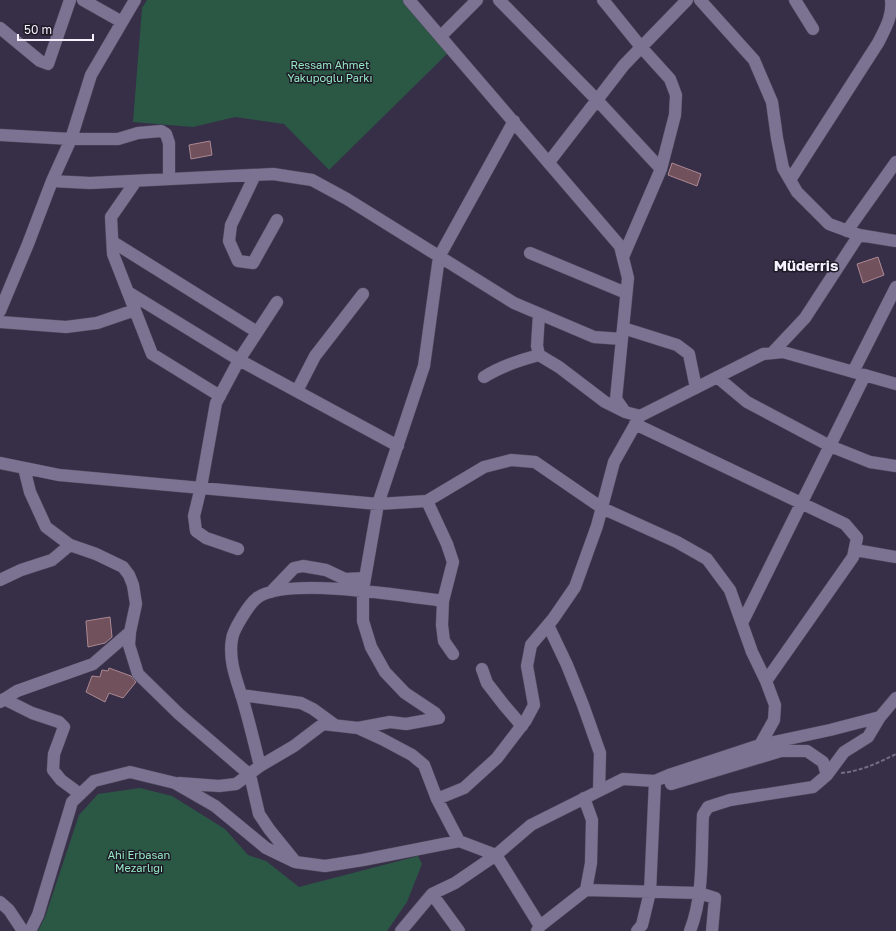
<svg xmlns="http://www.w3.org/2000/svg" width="896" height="931" viewBox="0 0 896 931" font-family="'Golos Text',sans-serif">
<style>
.green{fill:#2b5745}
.building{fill:#71515b;stroke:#ac8893}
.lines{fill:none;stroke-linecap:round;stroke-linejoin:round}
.minor-casing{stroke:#524b60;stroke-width:13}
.path{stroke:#746d82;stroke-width:2;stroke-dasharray:4 2;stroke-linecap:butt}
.minor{stroke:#7b7391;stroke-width:12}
.labels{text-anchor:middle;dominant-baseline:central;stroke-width:3;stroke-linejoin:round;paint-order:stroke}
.park-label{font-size:11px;fill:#95e7c3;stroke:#1d1925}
.district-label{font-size:15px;font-weight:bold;fill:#f5f1ff;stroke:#1d1925}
</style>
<rect width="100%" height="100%" fill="#372f48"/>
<!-- green -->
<path class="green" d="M147 0H403L451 50 329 170 284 124 235 117 193 127 133 122 142 8Z
M140 788 172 796 225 829 248 855 266 861 299 887 418 856 422 864 407 902 387 931H38L45 917 79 815 98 794Z"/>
<!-- building -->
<path class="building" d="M210 141 212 155 191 159 189 145Z
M672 163 701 174 697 186 668 175Z
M878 257 884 275 863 283 857 264Z
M110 617 112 637 105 643 88 647 86 621Z
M109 668 131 676 136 682 123 698 109 693 105 702 86 692 92 676 100 677 102 670 108 671Z"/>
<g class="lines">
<defs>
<path id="minor" d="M83 0 122 22
M409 0 620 246 628 278 616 399 625 412 640 416 763 354 783 352 896 384
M499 0 597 100 661 169
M603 0 641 47 670 79 676 95 675 115 661 169 623 257
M700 0 754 60 772 102 777 138 783 168 797 192 829 224 859 235 896 241
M795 0 813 29
M0 28 40 61 48 64 70 0
M441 36 477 0
M0 135 71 139H118L138 133 161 131 166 134 169 143V179
M549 162 624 65 687 0
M255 175 231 225 229 241 238 261 253 263 277 220
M790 180 878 43C885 29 893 16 891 0
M52 181 90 183 273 174 312 180 347 199 514 303 594 337 622 339
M136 181 111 217 113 254 152 354 220 396
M847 231 896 162
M113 242 257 332
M530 253 626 293
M128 292 239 360 398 446
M0 311 28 244 52 181 71 139 91 75 135 0
M539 314 537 346 539 355 559 367 605 402 625 412
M0 322 66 327 97 323 135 310
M623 328 677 345 689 354 696 388
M772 353 805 318 859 235
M853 372 896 287
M484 377C501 366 520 360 539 355
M717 377 747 402 830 446 870 462 896 466
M297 391 315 356 363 294
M635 424 845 524 857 538 853 557 766 681
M0 463 59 475 378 504 427 501 484 467 511 460 535 462 602 508 677 542 707 559 730 590 752 652 766 681 775 705 774 720 760 745
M24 468 30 492 46 527 70 545 96 554 123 567 129 575 133 585 136 604 130 632 129 645 138 674 179 714 250 775 259 814 269 829 294 860
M427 501 447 544 453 562 443 601 442 625 444 641 453 654
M238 549 206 538 196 531 194 516 201 487 216 403 239 360 277 302
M855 550 896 557
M0 580 21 570 52 560 70 545
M271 592 294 568 303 566 326 570 345 579 365 578
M742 623 865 375
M548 625 567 665 583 705 600 753 599 791
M482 669 487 683 504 705 522 726
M241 695 301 703 313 709 335 725
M4 699 32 713 59 722 64 727 54 754 53 770 61 780 80 794
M0 702 17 691 93 664 130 632
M358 728 390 722 406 724 439 718 435 713 405 693 385 672 371 647 363 621V590L378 504 424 366 439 257 514 121
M260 766C255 746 250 725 244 704 238 683 228 662 232 639 233 630 249 604 257 598 286 576 406 596 443 601
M669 775 671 784 781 751H807L823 762 827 775 813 787 730 800 708 807 703 815C701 853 704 895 690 931
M827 775 844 752 868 737 880 717
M179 783 219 786 236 784 260 766 294 746 323 724 358 728 382 739 412 755 424 765 437 799 459 841 496 855 540 926
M584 798 592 820 591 863 586 890
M437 799 464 788 497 758 526 720 534 705 527 666 531 645 553 619 575 587 597 526 614 462 640 416
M432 894 459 931
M0 902 9 910 23 931
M30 931 38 915 72 802 94 781 130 772 175 783 215 806 266 848 295 862 325 866 363 860 459 841
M401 931 432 894 455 883 496 855 531 825 623 779 655 781 669 775 760 745 830 730 880 717 896 698
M537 931 540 926 586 890 699 893 715 898 712 931
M637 931 642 925 650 892 655 781"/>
</defs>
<!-- minor casing -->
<use href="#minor" class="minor-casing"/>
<!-- path -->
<path class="path" d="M841 773C861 771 878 763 896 754"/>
<!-- minor -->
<use href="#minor" class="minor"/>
</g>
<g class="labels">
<!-- park labels -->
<g class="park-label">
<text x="330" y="64">Ressam Ahmet<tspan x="330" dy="13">Yakupoğlu Parkı</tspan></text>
<text x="139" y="854">Ahi Erbasan<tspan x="139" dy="13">Mezarlığı</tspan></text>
</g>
<!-- district labels -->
<g class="district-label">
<text x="806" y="265">Müderris</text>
</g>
</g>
<!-- scale -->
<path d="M18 34v6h75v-6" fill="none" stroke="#f5f1ff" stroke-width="2"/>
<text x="24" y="34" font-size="12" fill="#f5f1ff" stroke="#1d1925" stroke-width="3" paint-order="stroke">50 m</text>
</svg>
